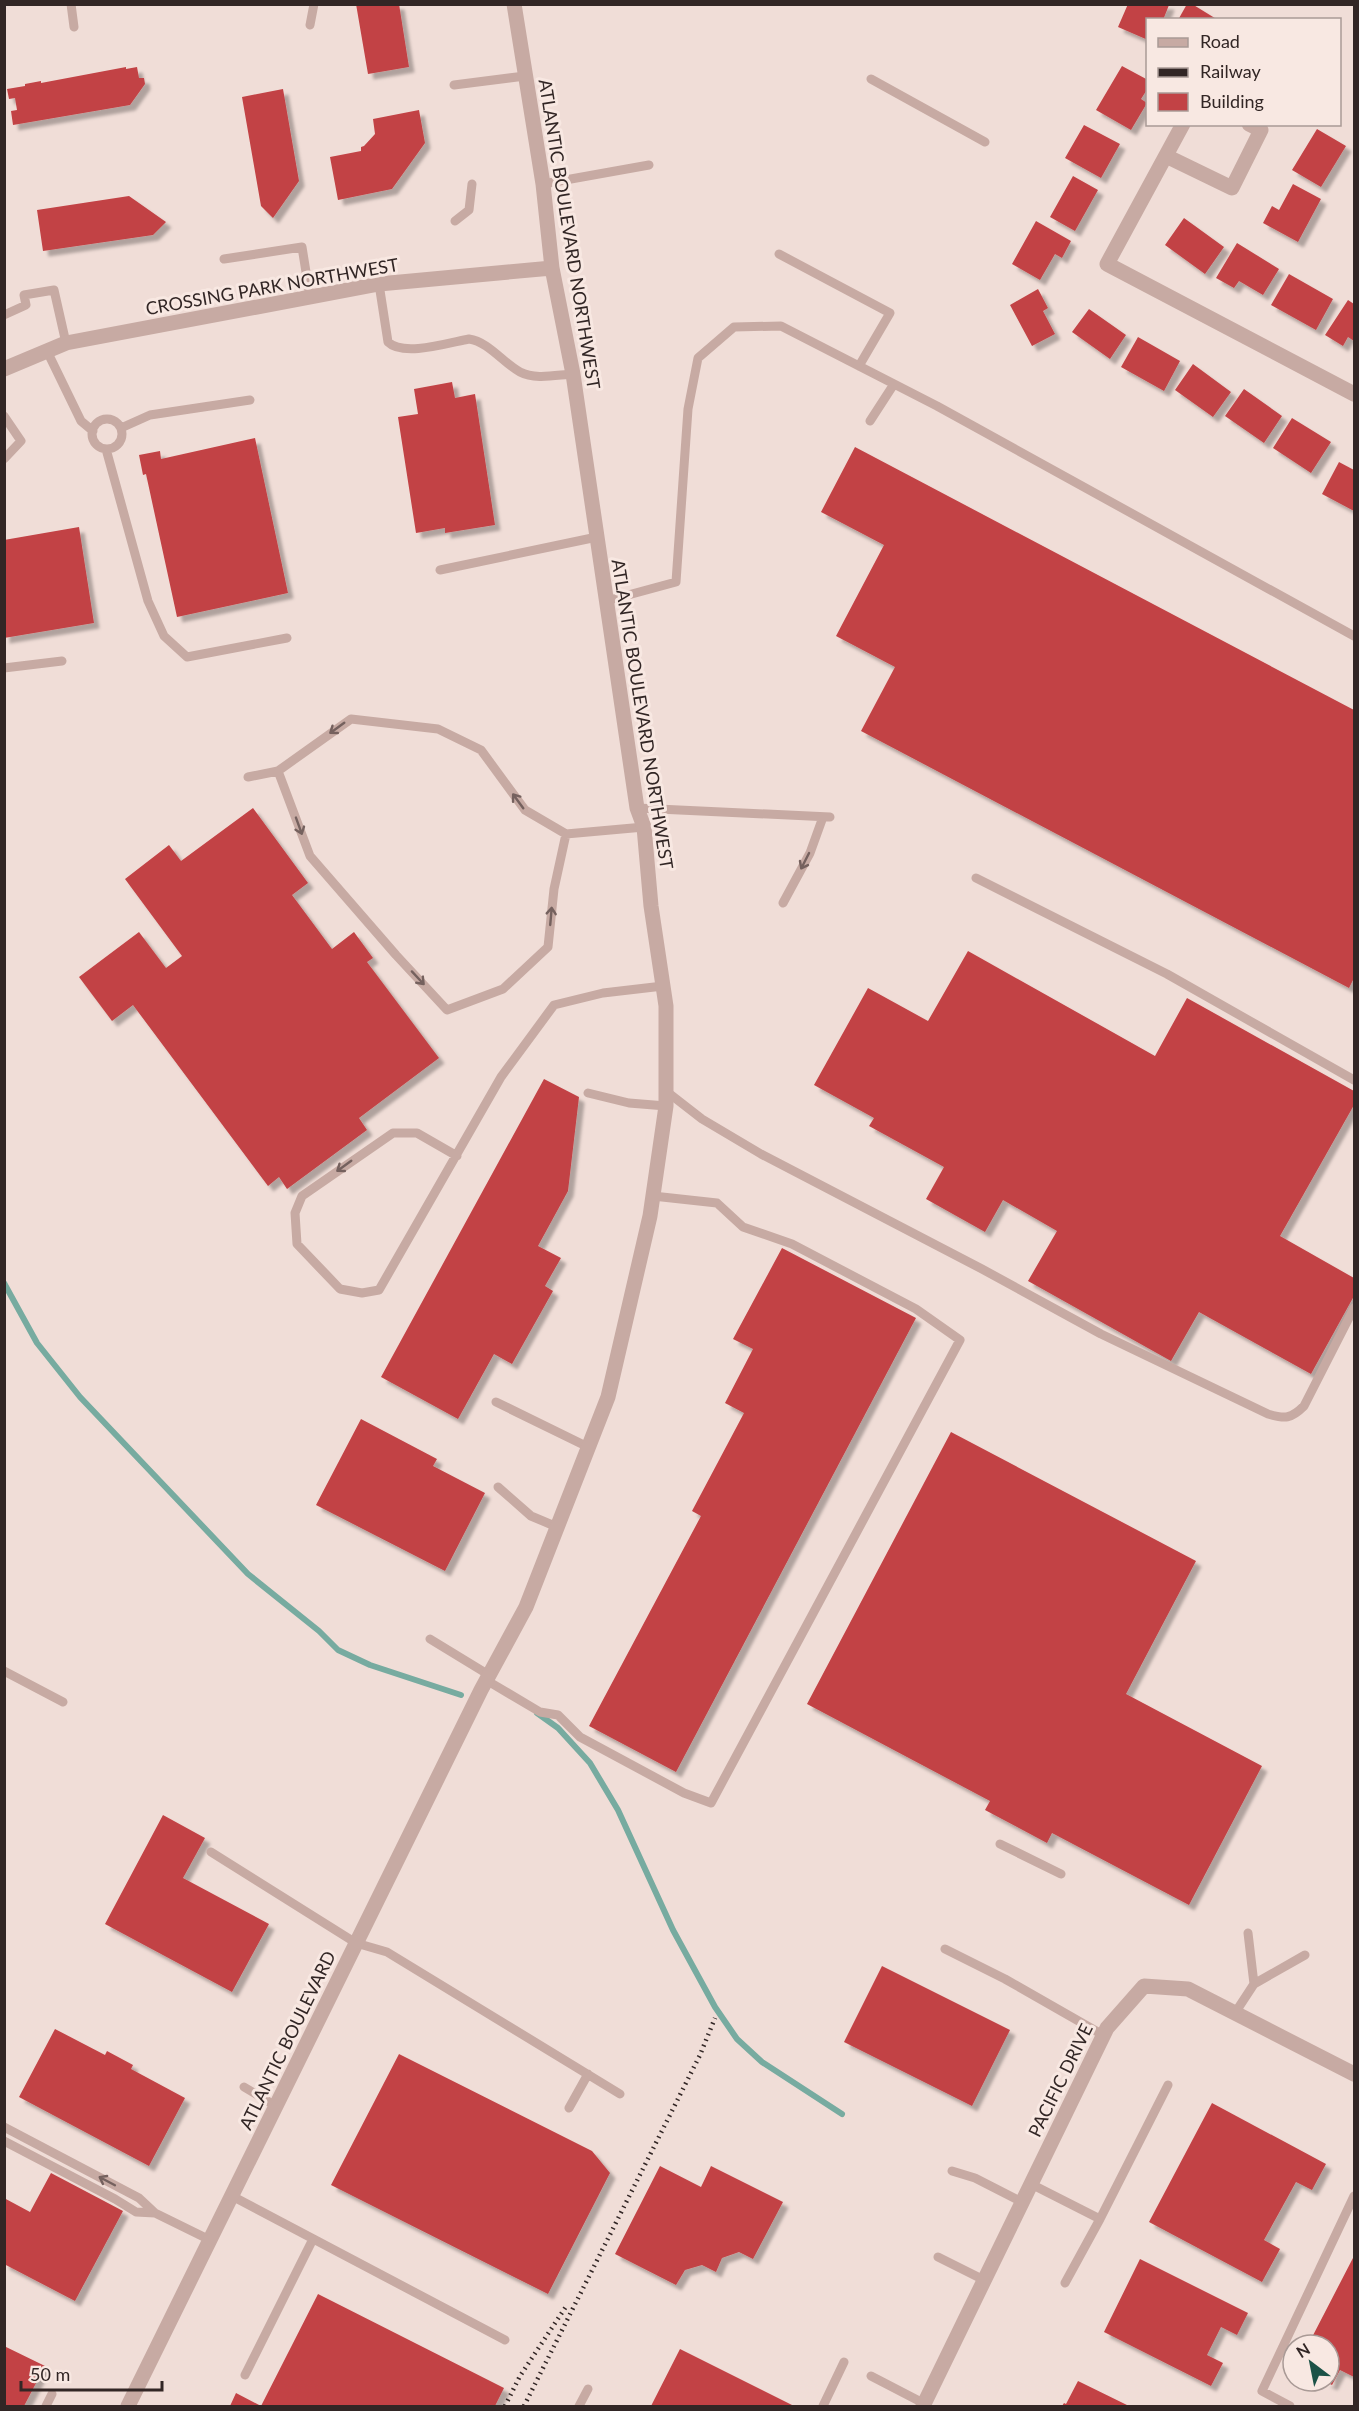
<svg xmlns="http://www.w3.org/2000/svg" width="1359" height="2411" viewBox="0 0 1359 2411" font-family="Lato,sans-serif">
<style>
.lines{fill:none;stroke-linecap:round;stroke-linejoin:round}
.stream{stroke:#77aba0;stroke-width:6}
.building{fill:#c24245;filter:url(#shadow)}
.lane{stroke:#c7aaa3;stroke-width:9}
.street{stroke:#c7aaa3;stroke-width:15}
.rail{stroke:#322625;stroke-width:4.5;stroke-dasharray:1.5 4.5;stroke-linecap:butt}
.oneway{stroke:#75615e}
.labels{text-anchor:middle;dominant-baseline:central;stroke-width:6;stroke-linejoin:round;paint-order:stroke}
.street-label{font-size:18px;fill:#322625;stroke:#f8e8e2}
</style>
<defs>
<filter id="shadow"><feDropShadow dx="5.5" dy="5.5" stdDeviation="1.5" flood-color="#0004"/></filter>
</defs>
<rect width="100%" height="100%" fill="#f0ddd7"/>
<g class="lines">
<!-- stream -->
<path class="stream" d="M4 1283 37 1343 80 1397 248 1574 319 1631 338 1650 370 1665 461 1695
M537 1713 558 1728 590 1763 618 1810 673 1930 715 2007 737 2039 762 2062 842 2114"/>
</g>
<!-- building -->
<path class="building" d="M356 4H399L409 67 368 74Z
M1128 4H1168L1169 5 1163 20H1148V40L1118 27Z
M1187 4H1192L1218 20H1178Z
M1122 66 1148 80V88L1141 99 1147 103 1131 130 1096 110Z
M126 67V69L137 67 139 78H144L145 84 130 105 13 125 11 111 17 110 15 98 9 99 7 89 25 86V84L41 81V83Z
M283 89 299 181 273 218 261 206 242 97Z
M419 110 425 143 392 189 338 200 330 157 361 151V147L364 146 375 134 373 119Z
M1084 125 1120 144 1101 178 1065 158Z
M1317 129 1346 146 1321 187 1292 170Z
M1073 176 1098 190 1075 231 1050 217Z
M1293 184 1321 199 1298 242 1263 223 1272 206 1279 210Z
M129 196 166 222 153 235 43 251 37 210Z
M1184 218 1224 247 1205 274 1165 245Z
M1036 221 1071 241 1062 258 1055 254 1040 280 1012 264Z
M1237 243 1279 269 1263 295 1239 281 1234 288 1216 278Z
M1289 274 1333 299 1316 330 1271 305Z
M1038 289 1048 308 1043 311 1055 334 1032 346 1010 305Z
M1348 300 1354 304V341L1348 337 1343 346 1325 335Z
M1089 309 1126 335 1110 359 1072 332Z
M1138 337 1180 361 1164 391 1121 367Z
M1193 364 1231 392 1213 417 1175 390Z
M452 382 455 398 475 394 495 525 445 533V528L416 533 398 417 418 414 414 389Z
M1244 389 1282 416 1264 443 1225 416Z
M1292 418 1331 442 1311 473 1273 448Z
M255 438 288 593 177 617 146 474 143 475 139 455 160 451 161 459Z
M855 447 1354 710V978L1349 988 861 731 895 667 836 636 884 545 821 512Z
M1339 462 1354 470V511L1322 494Z
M79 527 94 623 4 638V540Z
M253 808 308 883 292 895 332 949 354 932 373 958 367 962 439 1058 359 1118 367 1130 287 1189 279 1177 268 1186 133 1005 112 1021 79 977 139 932 166 968 182 956 125 879 169 845 181 861Z
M968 951 1155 1056 1187 998 1354 1091V1105L1280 1236 1354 1278V1296L1311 1374 1199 1312 1171 1361 1028 1281 1057 1231 1003 1200 985 1232 926 1199 944 1167 869 1126 874 1118 814 1085 868 988 928 1021Z
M544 1079 579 1097 568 1191 538 1246 561 1258 545 1286 553 1291 512 1364 494 1354 458 1419 381 1377Z
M782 1248 916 1318 676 1772 589 1726 701 1516 692 1511 744 1413 725 1403 753 1349 733 1339Z
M361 1419 437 1459 433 1466 485 1493 445 1571 316 1505Z
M951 1432 1196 1561 1126 1694 1262 1766 1189 1905 1052 1833 1047 1843 985 1810 990 1801 807 1704Z
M163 1815 205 1838 183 1878 269 1924 232 1992 105 1924Z
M882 1966 1010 2030 972 2106 844 2042Z
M55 2029 105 2055 107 2051 133 2065 131 2069 185 2098 149 2166 19 2097Z
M399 2054 592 2151 610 2173 548 2294 331 2185Z
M1212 2103 1326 2164 1312 2190 1296 2182 1264 2240 1280 2249 1262 2282 1149 2222Z
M660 2166 701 2187 711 2166 783 2202 753 2259 739 2252 722 2258 716 2272 702 2265 685 2270 676 2285 615 2254Z
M51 2173 123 2211 75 2301 4 2264V2198L30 2212Z
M1354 2256V2377L1340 2370 1332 2385 1324 2381H1329V2345H1308Z
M1140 2259 1248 2313 1237 2335 1221 2327 1207 2355 1223 2363 1211 2386 1104 2332Z
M318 2294 504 2388 495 2406H230L236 2393 261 2406Z
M4 2346 45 2366 24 2406H4Z
M680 2349 792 2405 791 2406H651Z
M1078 2381 1129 2406H1062L1064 2403 1066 2404Z"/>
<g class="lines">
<!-- lane -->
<path class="lane" d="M71 4 74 27
M310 25 314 4
M871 79 985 142
M454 85 525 76
M543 184 649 165
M455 221 469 210 472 184
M779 254 890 313 859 366
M224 259 302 247 310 297
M379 284 388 342C403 357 448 343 469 339 489 342 503 363 520 372 535 380 556 375 573 374
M4 315 26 305 24 295 54 290 66 343
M47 351 81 421 93 431
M4 416 21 441 4 459
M92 434a15 15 0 1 1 30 0a15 15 0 1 1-30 0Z
M870 421 894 384
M121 428 150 415 250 400
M106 449 148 601 164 636 187 657 287 638
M440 570 597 537
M606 601 676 582 688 409 698 358 734 327 781 326 937 406 1354 636
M4 668 62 661
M278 771 310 856 396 955 447 1010 503 989 548 947 554 889 566 834
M248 777 278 771 351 719 438 729 481 750 525 810 566 834 644 827
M637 808 830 817
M976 878 1167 974 1354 1080
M783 903 810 853 823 817
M666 1091 702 1119 761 1154 982 1269 1101 1334 1268 1414C1285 1419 1291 1419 1304 1406L1354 1308
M588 1093 629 1103 666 1106
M457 1156 417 1133H393L302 1196 295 1213 297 1244 340 1289 362 1293 379 1290 501 1077 554 1005 603 993 663 986
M496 1402 588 1447
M498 1487 531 1516 557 1527
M430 1639 489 1675
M4 1671 63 1702
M486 1680 540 1712 558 1715 580 1737 684 1793 711 1803 960 1340 916 1309 792 1244 743 1227 717 1203 653 1196
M1000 1844 1061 1874
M211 1852 356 1943 387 1952 620 2094
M1248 1933 1254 1984
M945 1949 1005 1979 1103 2035
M1235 2013 1254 1984 1305 1955
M244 2087 276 2106
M569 2108 588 2074
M4 2127 139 2198 155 2213 210 2240
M4 2141 115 2199 136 2212 155 2213
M952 2171 975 2178 1022 2202
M1031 2184 1100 2219 1168 2085
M232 2196 505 2340
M938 2257 984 2280
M1065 2283 1100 2219
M245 2375 313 2239
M871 2376 925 2404
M46 2406 52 2394
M579 2406 588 2389
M823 2406 844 2362
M1290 2406 1262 2391 1354 2196"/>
<!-- street -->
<path class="street" d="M1183 124 1107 264 1354 394
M1166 156 1232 188 1261 130 1249 124
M4 369 66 343 379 284 552 268
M128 2406 481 1690 526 1607 608 1397 650 1216 666 1106V1006L651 906 644 827 637 808 573 374 552 268 543 184 514 4
M923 2406 1107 2028 1144 1986 1188 1989 1354 2074"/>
<!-- rail -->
<path class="rail" d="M505 2406 520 2376 567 2305
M524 2406 700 2055 715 2018"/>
</g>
<!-- one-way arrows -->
<defs><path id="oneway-shaft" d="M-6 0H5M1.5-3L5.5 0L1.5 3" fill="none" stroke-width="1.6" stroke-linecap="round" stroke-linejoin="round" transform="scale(1.5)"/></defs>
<g class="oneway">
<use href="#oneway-shaft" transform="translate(337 728) rotate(144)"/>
<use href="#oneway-shaft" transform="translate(518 801) rotate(-126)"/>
<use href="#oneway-shaft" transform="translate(299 826) rotate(70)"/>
<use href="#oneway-shaft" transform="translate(805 861) rotate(117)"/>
<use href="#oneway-shaft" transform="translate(551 916) rotate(-85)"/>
<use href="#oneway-shaft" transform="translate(418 978) rotate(47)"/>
<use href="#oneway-shaft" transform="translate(344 1166) rotate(144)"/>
<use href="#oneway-shaft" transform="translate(107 2181) rotate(-152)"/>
</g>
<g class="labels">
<!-- street labels -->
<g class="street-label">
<text transform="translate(570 234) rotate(81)">ATLANTIC BOULEVARD NORTHWEST</text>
<text transform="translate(272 286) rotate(-10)">CROSSING PARK NORTHWEST</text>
<text transform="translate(643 714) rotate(81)">ATLANTIC BOULEVARD NORTHWEST</text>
<text transform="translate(287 2040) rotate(-64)">ATLANTIC BOULEVARD</text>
<text transform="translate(1060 2080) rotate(-64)">PACIFIC DRIVE</text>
</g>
</g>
<!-- border -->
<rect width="1359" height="2411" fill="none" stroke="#322625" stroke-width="12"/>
<!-- legend -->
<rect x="1146" y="18" width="195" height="108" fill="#f8e8e2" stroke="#a99a96" stroke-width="1.5"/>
<rect x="1158" y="38" width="30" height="9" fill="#c7aaa3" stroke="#a99a96" stroke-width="1.5"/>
<text x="1200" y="48" font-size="18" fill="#322625">Road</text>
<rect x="1158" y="68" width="30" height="9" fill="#322625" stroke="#a99a96" stroke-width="1.5"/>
<text x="1200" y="78" font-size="18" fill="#322625">Railway</text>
<rect x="1158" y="93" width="30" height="18" fill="#c24245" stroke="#a99a96" stroke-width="1.5"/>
<text x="1200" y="108" font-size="18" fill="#322625">Building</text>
<!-- north arrow -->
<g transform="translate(1311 2363) rotate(328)"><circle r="28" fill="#f8e8e2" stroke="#a99a96" stroke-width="1.5"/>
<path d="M0-4.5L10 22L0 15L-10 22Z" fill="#1c5247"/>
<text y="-9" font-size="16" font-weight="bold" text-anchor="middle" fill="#322625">N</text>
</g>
<!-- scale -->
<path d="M21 2381v9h141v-9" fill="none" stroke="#322625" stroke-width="3"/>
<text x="30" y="2381" font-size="18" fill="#322625" stroke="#f8e8e2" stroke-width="4.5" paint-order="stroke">50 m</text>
</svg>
